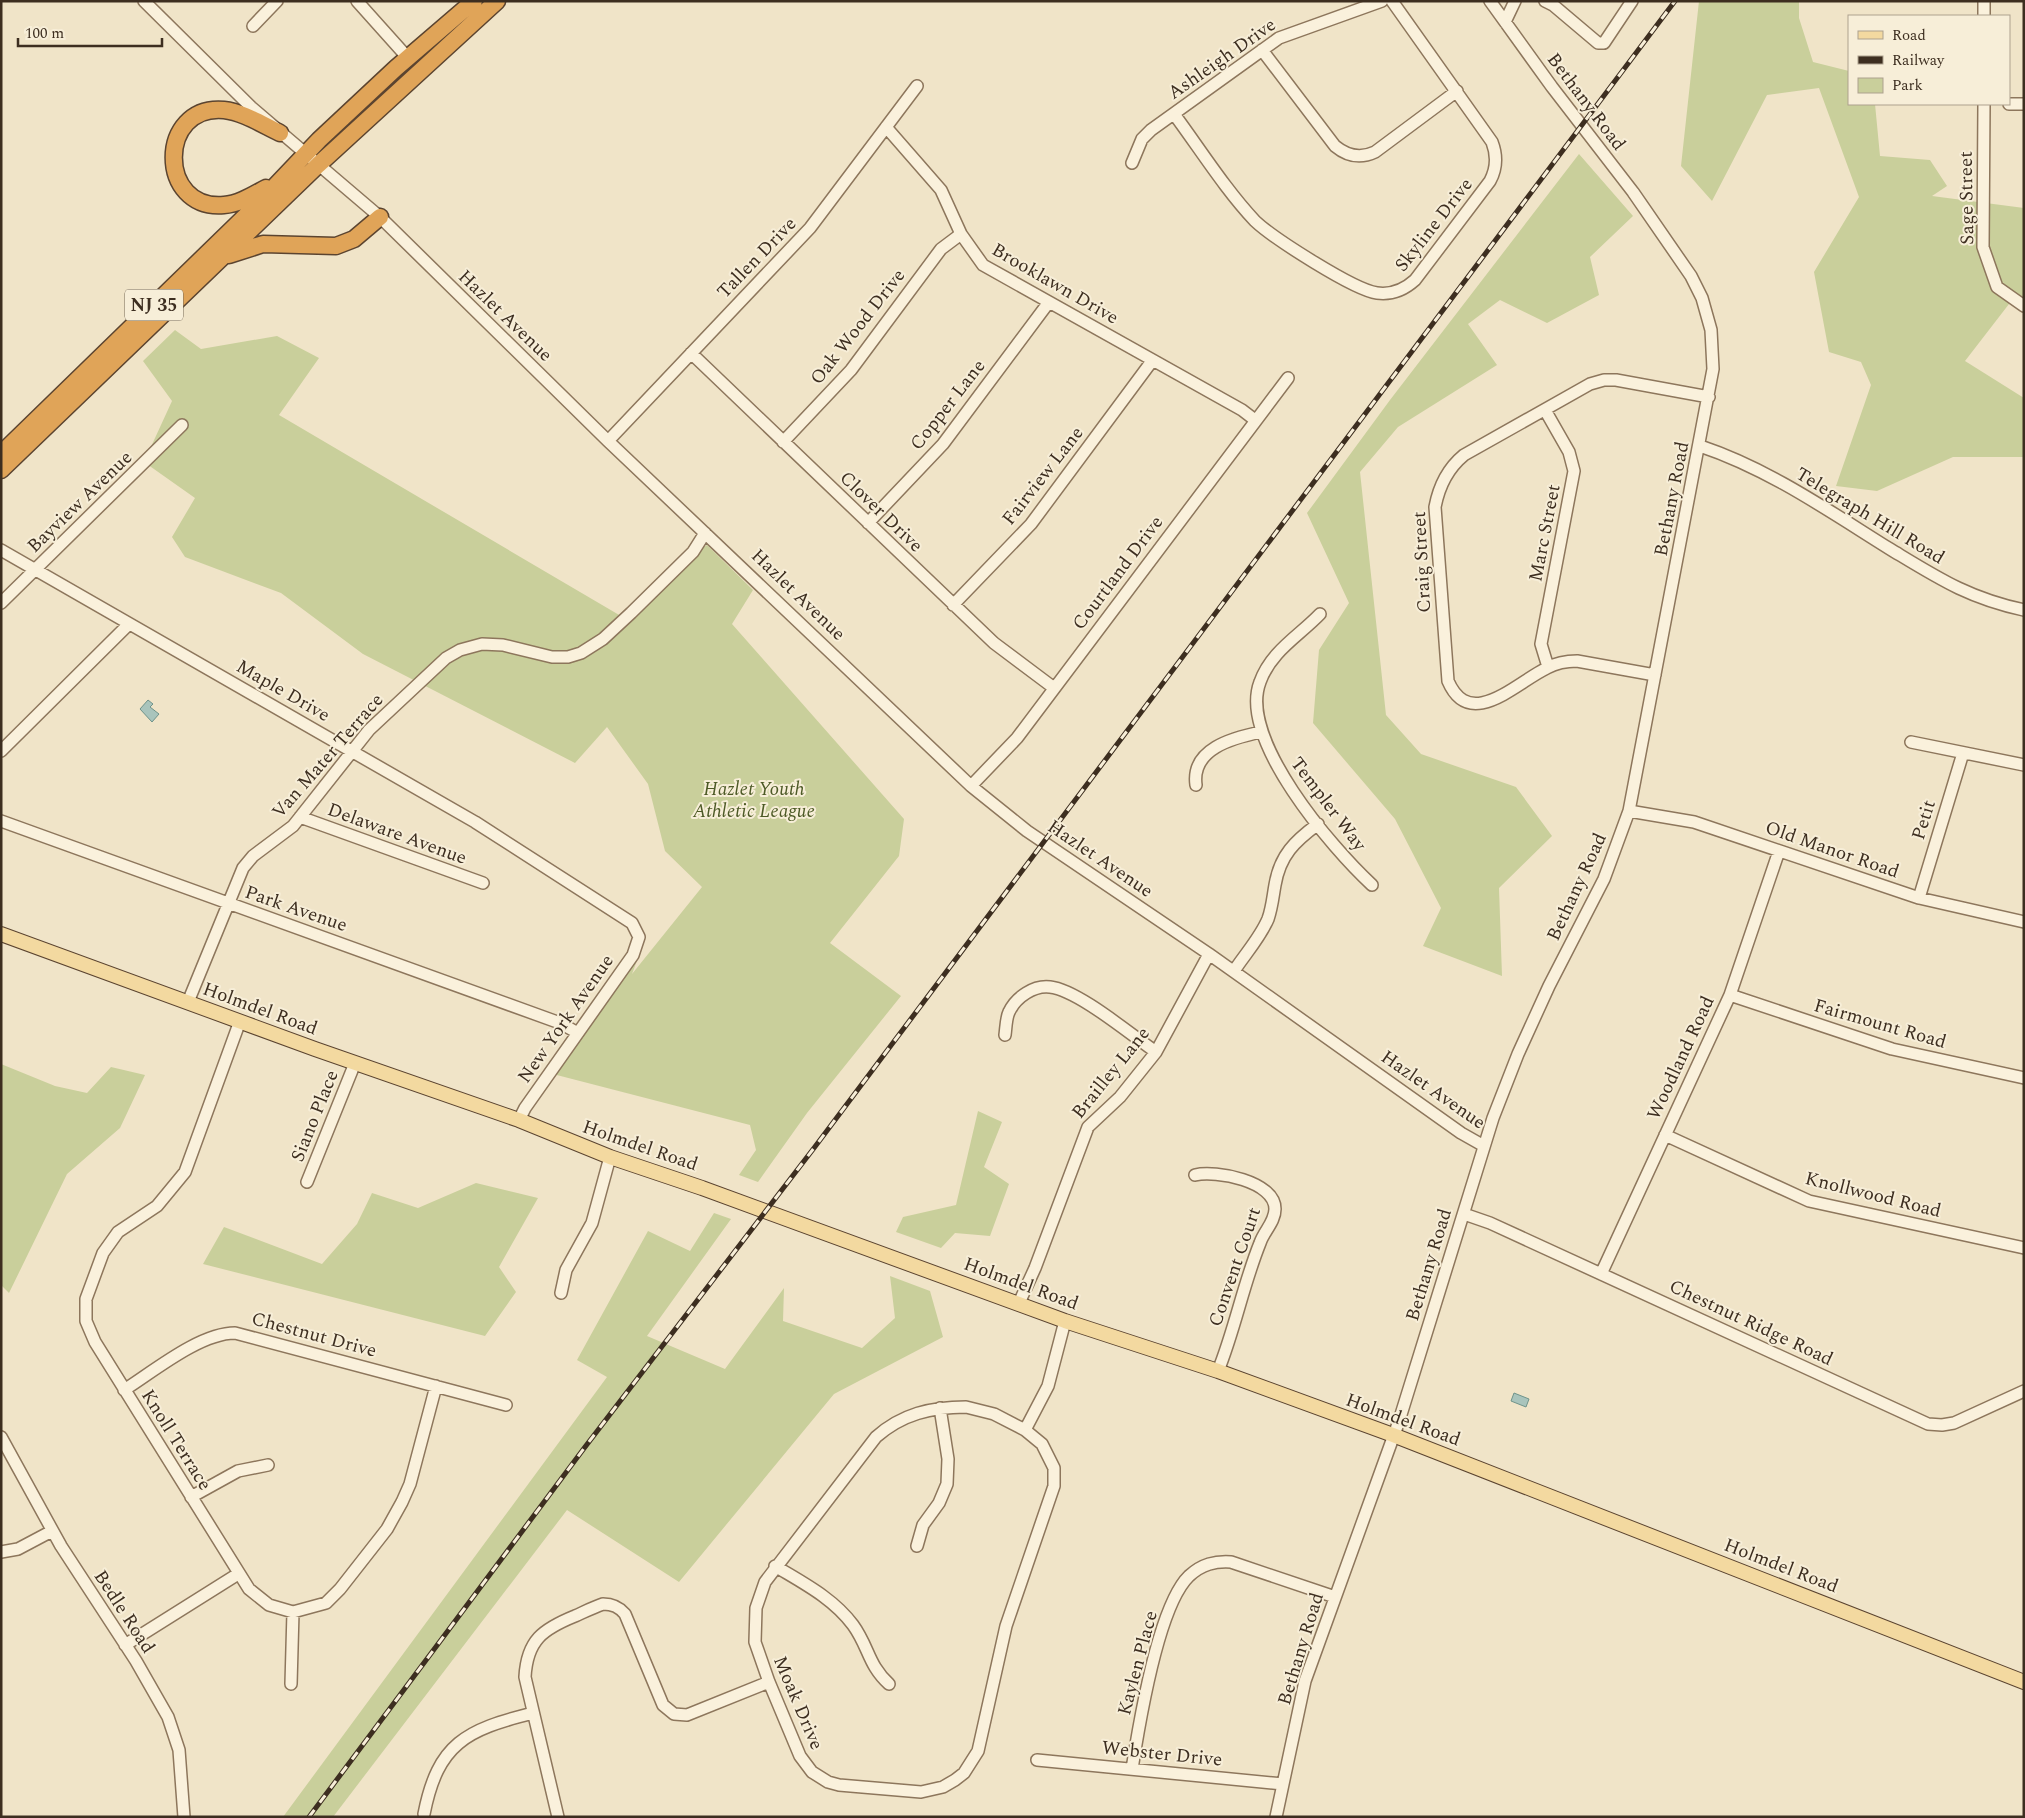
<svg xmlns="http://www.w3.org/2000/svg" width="2025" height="1818" viewBox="0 0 2025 1818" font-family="Spectral,serif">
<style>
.green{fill:#c9cf9b}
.water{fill:#a9c4bc;stroke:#6f938a}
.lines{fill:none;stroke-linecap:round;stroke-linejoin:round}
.minor-casing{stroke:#8d765c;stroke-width:14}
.major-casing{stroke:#5b4430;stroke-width:16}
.highway-casing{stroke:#5b4430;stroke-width:19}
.minor{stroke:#faf1dc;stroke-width:11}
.major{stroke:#f3d9a0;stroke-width:14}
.highway{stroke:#e0a458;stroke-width:16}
.rail-casing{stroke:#3d2e20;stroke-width:5}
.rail{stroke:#f7eed8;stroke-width:3;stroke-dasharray:9;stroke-linecap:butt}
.labels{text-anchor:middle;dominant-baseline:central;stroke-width:4;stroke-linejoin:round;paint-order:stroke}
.shield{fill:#f7eed8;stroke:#756857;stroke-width:1}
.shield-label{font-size:18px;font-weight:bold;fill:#3d2e20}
.street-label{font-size:19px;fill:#3d2e20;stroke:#f7eed8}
.park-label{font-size:19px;font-style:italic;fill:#4d5a26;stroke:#f7eed8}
</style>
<rect width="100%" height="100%" fill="#f0e4c8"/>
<!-- green -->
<path class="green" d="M1699 1H1799V18L1813 62 1849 71V104H1875L1880 156 1930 160 1947 186 1932 196 2024 208V298L2009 304 1965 361 2024 398V457H1953L1877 491 1836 486 1871 385 1861 362 1829 352 1814 272 1859 197 1819 88 1767 95 1712 201 1681 166Z
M1579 154 1633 216 1590 257 1599 295 1547 323 1500 300 1468 324 1497 365 1398 427 1360 472 1386 715 1421 754 1516 787 1552 836 1499 888 1502 976 1423 946 1441 908 1395 819 1313 723 1319 650 1349 603 1307 513 1390 400Z
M175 330 201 349 277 336 319 358 279 415 626 619 681 563 707 545 753 590 732 624 904 819 899 856 830 943 901 996 807 1113 758 1182 739 1175 756 1150 750 1125 549 1073 645 939 632 974 702 887 665 851 648 784 607 727 575 763 363 654 281 593 185 557 172 537 195 498 144 462 172 401 143 361Z
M1 1064 55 1086 87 1093 111 1067 145 1075 120 1128 67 1174 9 1293 1 1285Z
M978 1111 1002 1122 984 1167 1009 1184 990 1236 955 1233 941 1248 896 1232 903 1217 956 1205Z
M476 1183 538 1198 499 1267 516 1292 485 1336 203 1264 224 1227 322 1264 357 1224 372 1193 418 1208Z
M714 1213 731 1219 647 1336 725 1369 784 1288 783 1321 862 1348 895 1318 890 1276 930 1291 943 1337 834 1394 679 1582 567 1510 333 1817H283L607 1377 577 1360 648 1231 690 1251Z"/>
<!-- water -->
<path class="water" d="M148 700 153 704 150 707 159 714 152 722 140 709Z
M1514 1393 1529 1399 1526 1407 1511 1401Z"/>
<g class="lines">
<defs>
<path id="minor" d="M144 1 251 107 380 217 608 441 971 786 1027 831 1209 954 1461 1133 1484 1146
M357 1 408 58
M1545 1 1553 5 1598 43H1604L1632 1
M1984 16V1
M1505 22 1515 1
M253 26 277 1
M1262 50 1335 146C1347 156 1360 159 1375 152L1457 91
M1984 104 1983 247 1997 287 2024 306
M2009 104H2024
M1174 114C1200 149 1225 189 1255 221 1273 238 1354 290 1377 293 1392 295 1404 290 1415 280L1490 181C1497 168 1497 155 1492 142L1392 1
M886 127 941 190 961 234 983 265 1242 410 1255 420
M1132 163 1142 139 1151 130 1279 38 1382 1
M691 353 994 643 1054 688
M1545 410 1569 452 1574 471 1541 644 1548 667
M608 441 810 228 917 86
M783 442 851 370 941 249 961 234
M1700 446C1769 469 1829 511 1890 549 1938 578 1968 598 2024 610
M868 523 943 444 1049 302
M1 550 475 822 632 923 639 937 633 955 525 1108 519 1120
M1 603 182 425
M953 605 1031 524 1152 361
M1320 614C1299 636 1271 651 1260 682 1238 739 1332 848 1372 885
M1655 675 1577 661C1567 661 1556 663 1547 668 1517 682 1470 732 1448 681L1435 507C1439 486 1447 469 1464 455L1590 384 1604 380H1616L1709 397
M1911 742 2024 765
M1 751 129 624
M1196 785C1191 749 1232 738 1261 732
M971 786 1017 738 1288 378
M1629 811 1694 822 1919 898 2024 922
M300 817 483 883
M1 821 560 1023 578 1033
M1919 898 1963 753
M1234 971C1245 954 1260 938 1268 919 1272 908 1273 896 1275 885 1280 855 1295 841 1318 824
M1730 995 1892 1049 2024 1078
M188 1002 243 868 253 856 293 826 369 730 446 658 460 650 482 644 503 645 552 657H568L581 653 603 639 631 613 693 552 705 533
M240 1021 185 1172 157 1206 118 1232 103 1253 86 1299V1321L95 1342 249 1589 269 1605 293 1612 326 1603 340 1589 387 1529 402 1502 410 1484 436 1386
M1005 1035C1006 1028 1006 1018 1009 1012 1016 997 1034 985 1050 987 1078 990 1131 1035 1156 1052
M1665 1135 1809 1201 2024 1248
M1195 1175C1216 1170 1275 1181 1275 1209 1275 1222 1264 1231 1260 1243 1243 1285 1235 1329 1218 1371
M307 1182 355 1063
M1464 1214 1490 1223 1928 1424 1942 1425 1954 1423 2024 1391
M1601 1274 1730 995 1779 851
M561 1293 566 1270 592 1223 610 1157
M1019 1303 1035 1268 1088 1127 1120 1097 1156 1052 1209 954
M124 1390C154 1371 200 1333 235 1333L506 1405
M966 1407 994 1414 1025 1430 1042 1444 1054 1468V1486L1006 1626 978 1751 964 1773 955 1780 943 1787 921 1792 839 1785 828 1782 812 1772 800 1756 769 1682 755 1642 756 1608 765 1582 876 1437C902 1414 931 1407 966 1407Z
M1025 1430 1048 1386 1065 1321
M1 1437 61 1546 136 1661 168 1717 179 1750 184 1817
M191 1497 238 1471 268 1465
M917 1546 923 1525 939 1503 947 1484 948 1459 940 1408
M1 1552 18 1549 52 1531
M775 1566C803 1583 833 1598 853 1625 869 1647 868 1665 889 1684
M125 1645 238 1574
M291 1684 293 1612
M1037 1760 1283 1784
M1132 1769C1139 1724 1158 1606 1189 1576 1202 1564 1215 1561 1231 1562L1335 1597
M424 1814C438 1743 466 1730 533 1713
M558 1817 525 1677C527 1640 543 1629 575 1616 584 1612 594 1607 603 1604 613 1604 619 1607 625 1614L663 1705 674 1714 687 1715 769 1682
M1276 1817 1305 1681 1399 1421 1493 1118 1518 1054 1549 986 1604 879 1629 811 1713 369 1711 330 1702 298 1691 276 1633 192 1552 87 1490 1"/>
<path id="major" d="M1 934 315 1049 519 1120 610 1157 702 1188 1065 1321 1218 1371 1393 1435 2024 1682"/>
<path id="highway" d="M266 188C253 195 239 204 224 205 157 211 157 104 224 110 243 112 263 125 280 133
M229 255 263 244 336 246 354 239 380 217
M1 454 259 203 319 140 396 68 474 1
M1 470 318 165 497 1"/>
</defs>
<!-- minor casing -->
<use href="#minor" class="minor-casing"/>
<!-- major casing -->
<use href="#major" class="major-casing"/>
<!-- highway casing -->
<use href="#highway" class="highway-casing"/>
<!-- minor -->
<use href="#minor" class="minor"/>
<!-- major -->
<use href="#major" class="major"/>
<!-- highway -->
<use href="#highway" class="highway"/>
<defs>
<path id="rail" d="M309 1817 585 1447 814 1148 1675 1"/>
</defs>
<!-- rail casing -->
<use href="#rail" class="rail-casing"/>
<!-- rail -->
<use href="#rail" class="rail"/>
</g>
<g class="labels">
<!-- shield labels -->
<rect class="shield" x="125" y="289.5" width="58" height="31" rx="4"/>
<g class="shield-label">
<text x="154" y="305">NJ 35</text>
</g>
<!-- street labels -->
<g class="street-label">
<text transform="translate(1222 59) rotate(-35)">Ashleigh Drive</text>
<text transform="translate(1586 102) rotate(53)">Bethany Road</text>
<text transform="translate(1967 198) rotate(-91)">Sage Street</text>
<text transform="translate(1434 225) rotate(-52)">Skyline Drive</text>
<text transform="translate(757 258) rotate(-46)">Tallen Drive</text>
<text transform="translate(1055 284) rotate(30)">Brooklawn Drive</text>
<text transform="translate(505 316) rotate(44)">Hazlet Avenue</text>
<text transform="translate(858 327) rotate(-52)">Oak Wood Drive</text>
<text transform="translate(948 405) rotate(-52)">Copper Lane</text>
<text transform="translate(1043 476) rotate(-52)">Fairview Lane</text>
<text transform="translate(1672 499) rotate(-79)">Bethany Road</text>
<text transform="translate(80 502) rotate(-44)">Bayview Avenue</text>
<text transform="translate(881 512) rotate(44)">Clover Drive</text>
<text transform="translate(1870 516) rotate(31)">Telegraph Hill Road</text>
<text transform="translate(1545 533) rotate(-79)">Marc Street</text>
<text transform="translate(1422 562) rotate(-93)">Craig Street</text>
<text transform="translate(1118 573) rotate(-53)">Courtland Drive</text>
<text transform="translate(798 595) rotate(44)">Hazlet Avenue</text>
<text transform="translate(283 691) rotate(30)">Maple Drive</text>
<text transform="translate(328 756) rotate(-49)">Van Mater Terrace</text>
<text transform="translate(1328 804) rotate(53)">Templer Way</text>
<text transform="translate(1924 820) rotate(-73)">Petit</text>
<text transform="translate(397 834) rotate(20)">Delaware Avenue</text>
<text transform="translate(1832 850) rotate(19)">Old Manor Road</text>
<text transform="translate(1100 859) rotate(34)">Hazlet Avenue</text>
<text transform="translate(1577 887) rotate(-65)">Bethany Road</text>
<text transform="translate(296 909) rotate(19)">Park Avenue</text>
<text transform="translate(260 1009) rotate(20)">Holmdel Road</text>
<text transform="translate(566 1019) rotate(-55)">New York Avenue</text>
<text transform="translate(1880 1024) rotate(16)">Fairmount Road</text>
<text transform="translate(1681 1058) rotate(-65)">Woodland Road</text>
<text transform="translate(1111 1073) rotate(-51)">Brailley Lane</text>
<text transform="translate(1433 1090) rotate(35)">Hazlet Avenue</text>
<text transform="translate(315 1116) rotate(-68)">Siano Place</text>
<text transform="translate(640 1146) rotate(19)">Holmdel Road</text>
<text transform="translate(1873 1195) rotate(14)">Knollwood Road</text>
<text transform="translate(1429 1265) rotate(-73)">Bethany Road</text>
<text transform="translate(1235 1267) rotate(-71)">Convent Court</text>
<text transform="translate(1021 1284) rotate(20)">Holmdel Road</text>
<text transform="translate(1751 1323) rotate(25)">Chestnut Ridge Road</text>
<text transform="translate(314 1335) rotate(15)">Chestnut Drive</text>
<text transform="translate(1403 1420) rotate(20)">Holmdel Road</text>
<text transform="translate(176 1440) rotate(58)">Knoll Terrace</text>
<text transform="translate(1781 1566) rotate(21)">Holmdel Road</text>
<text transform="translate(124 1612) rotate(57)">Bedle Road</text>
<text transform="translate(1301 1649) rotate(-73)">Bethany Road</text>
<text transform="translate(1138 1663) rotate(-75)">Kaylen Place</text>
<text transform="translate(798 1703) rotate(67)">Moak Drive</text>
<text transform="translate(1162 1754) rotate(6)">Webster Drive</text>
</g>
<!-- park labels -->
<g class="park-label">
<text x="754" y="789">Hazlet Youth<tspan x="754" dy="22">Athletic League</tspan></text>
</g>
</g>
<!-- border -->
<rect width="2025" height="1818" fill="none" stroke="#3d2e20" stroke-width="5"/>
<!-- legend -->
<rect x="1848" y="15" width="162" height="90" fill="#f7eed8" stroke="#ada18e"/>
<rect x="1858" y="31" width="25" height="8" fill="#f3d9a0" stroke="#ada18e"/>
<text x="1892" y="40" font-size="15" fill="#3d2e20">Road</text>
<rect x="1858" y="56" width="25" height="8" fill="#3d2e20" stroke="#ada18e"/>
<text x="1892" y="65" font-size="15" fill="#3d2e20">Railway</text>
<rect x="1858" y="78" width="25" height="15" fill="#c9cf9b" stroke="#ada18e"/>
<text x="1892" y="90" font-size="15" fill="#3d2e20">Park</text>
<!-- scale -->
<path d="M18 38v8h144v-8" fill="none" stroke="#3d2e20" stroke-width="2.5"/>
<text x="25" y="38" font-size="15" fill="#3d2e20" stroke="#f7eed8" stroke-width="4" paint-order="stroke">100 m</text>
</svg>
